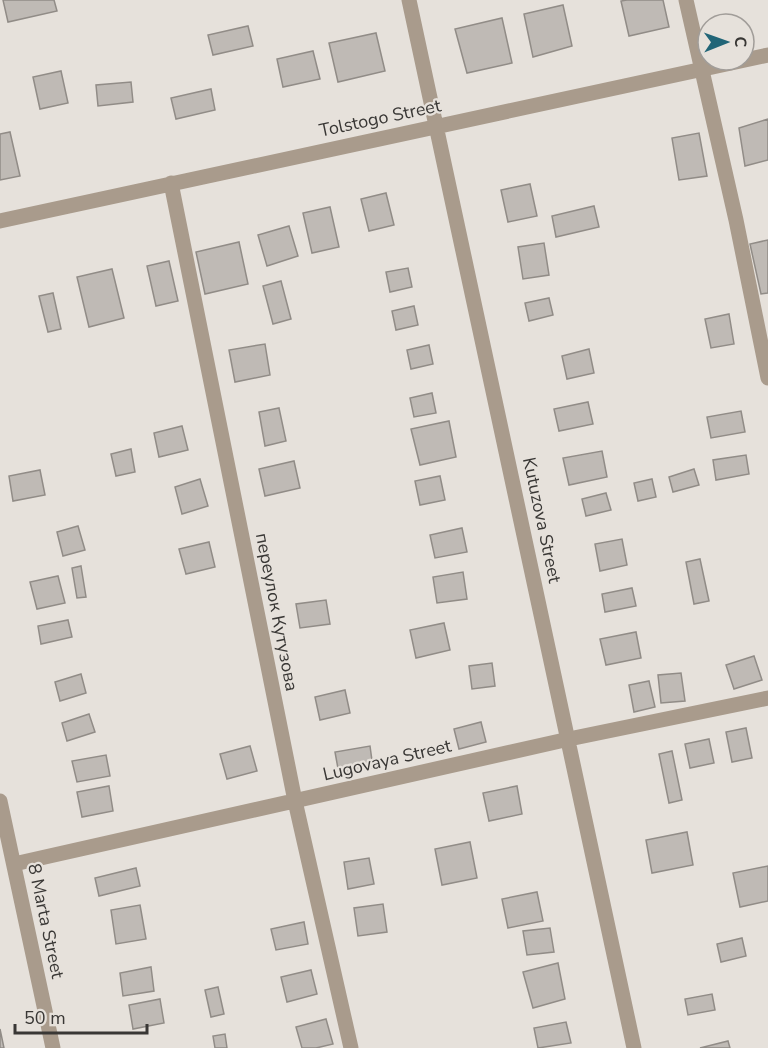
<svg xmlns="http://www.w3.org/2000/svg" width="768" height="1048" viewBox="0 0 768 1048" font-family="'Nunito Sans',sans-serif">
<style>
.building{fill:#bfbab5;stroke:#918c87;stroke-width:1.5}
.lines{fill:none;stroke-linecap:round;stroke-linejoin:round}
.minor{stroke:#a99b8c;stroke-width:15}
.labels{text-anchor:middle;dominant-baseline:central;stroke-width:4.5;stroke-linejoin:round;paint-order:stroke}
.street-label{font-size:18px;fill:#393735;stroke:#e6e1db}
</style>
<rect width="100%" height="100%" fill="#e6e1db"/>
<!-- building -->
<path class="building" d="M3 0H54L57 11 8 22Z
M627 0H663L669 27 629 36 621 1Z
M563 5 572 46 533 57 524 14Z
M502 18 512 63 467 73 455 29Z
M248 26 253 46 213 55 208 35Z
M376 33 385 71 338 82 329 43Z
M313 51 320 79 283 87 277 59Z
M61 71 68 103 40 109 33 77Z
M131 82 133 102 98 106 96 85Z
M211 89 215 110 176 119 171 98Z
M768 119V160L745 166 739 128Z
M10 132 20 176 0 180V134Z
M699 133 707 176 679 180 672 138Z
M530 184 537 216 508 222 501 190Z
M386 193 394 225 369 231 361 199Z
M594 206 599 227 556 237 552 216Z
M330 207 339 247 312 253 303 213Z
M289 226 298 256 267 266 258 235Z
M768 240V293L761 294 750 244Z
M239 242 248 284 205 294 196 252Z
M544 243 549 275 523 279 518 247Z
M169 261 178 301 156 306 147 266Z
M408 268 412 287 390 292 386 272Z
M112 269 124 318 89 327 77 277Z
M281 281 291 319 273 324 263 286Z
M53 293 61 329 48 332 39 296Z
M549 298 553 315 529 321 525 303Z
M414 306 418 325 396 330 392 311Z
M729 314 734 344 711 348 705 319Z
M265 344 270 375 235 382 229 350Z
M429 345 433 364 411 369 407 350Z
M589 349 594 373 567 379 562 356Z
M432 393 436 413 414 417 410 398Z
M588 402 593 424 559 431 554 409Z
M279 408 286 441 265 446 259 412Z
M741 411 745 432 711 438 707 417Z
M449 421 456 457 420 465 411 429Z
M182 426 188 450 159 457 154 433Z
M131 449 135 472 116 476 111 454Z
M602 451 607 477 569 485 563 458Z
M746 455 749 474 716 480 713 460Z
M294 461 300 488 265 496 259 469Z
M694 469 699 485 673 492 669 477Z
M40 470 45 495 13 501 9 476Z
M440 476 445 500 420 505 415 481Z
M200 479 208 506 182 514 175 487Z
M652 479 656 497 638 501 634 483Z
M606 493 611 510 586 516 582 499Z
M78 526 85 550 63 556 57 532Z
M462 528 467 552 435 558 430 535Z
M622 539 627 565 600 571 595 544Z
M209 542 215 567 186 574 179 549Z
M700 559 709 601 694 604 686 562Z
M81 566 86 597 77 598 72 568Z
M463 572 467 599 437 603 433 577Z
M58 576 65 603 37 609 30 582Z
M632 588 636 606 605 612 602 594Z
M326 600 330 624 300 628 296 604Z
M68 620 72 637 41 644 38 626Z
M444 623 450 650 416 658 410 630Z
M636 632 641 658 606 665 600 639Z
M754 656 762 680 734 689 726 665Z
M492 663 495 686 472 689 469 666Z
M681 673 685 701 661 703 658 675Z
M81 674 86 693 60 701 55 682Z
M649 681 655 707 634 712 629 685Z
M345 690 350 713 320 720 315 697Z
M89 714 95 732 67 741 62 723Z
M481 722 486 742 459 749 454 729Z
M746 728 752 758 732 762 726 732Z
M709 739 714 763 690 768 685 744Z
M250 746 257 771 227 779 220 754Z
M370 746 373 768 339 774 335 752Z
M672 751 682 800 669 803 659 754Z
M106 755 110 776 77 782 72 761Z
M109 786 113 811 82 817 77 792Z
M517 786 522 814 489 821 483 793Z
M687 832 693 865 652 873 646 840Z
M470 842 477 878 442 885 435 849Z
M369 858 374 884 348 889 344 862Z
M768 866V901L740 907 733 873Z
M136 868 140 886 99 896 95 878Z
M537 892 543 921 508 928 502 899Z
M383 904 387 932 358 936 354 908Z
M140 905 146 939 116 944 111 910Z
M304 922 308 944 276 950 271 929Z
M550 928 554 952 527 955 523 931Z
M742 938 746 956 721 962 717 944Z
M558 963 565 999 533 1008 523 972Z
M151 967 154 991 123 996 120 973Z
M311 970 317 994 287 1002 281 977Z
M218 987 224 1014 211 1017 205 990Z
M712 994 715 1010 688 1015 685 999Z
M160 999 164 1023 133 1029 129 1005Z
M326 1019 333 1044 316 1048H302L296 1027Z
M566 1022 571 1043 538 1048 534 1028Z
M0 1029 4 1048H0Z
M225 1034 227 1048H215L213 1036Z
M728 1041 730 1048H700Z"/>
<g class="lines">
<!-- minor -->
<path class="minor" d="M409 0 634 1048
M686 0 736 220 768 378
M171 183 295 801 351 1048
M0 221 768 55
M0 801 53 1048
M14 864 569 739 768 698"/>
</g>
<g class="labels">
<!-- street labels -->
<g class="street-label">
<text transform="translate(380 118) rotate(-12)">Tolstogo Street</text>
<text transform="translate(542 520) rotate(78)">Kutuzova Street</text>
<text transform="translate(277 612) rotate(79)">переулок Кутузова</text>
<text transform="translate(387 760) rotate(-13)">Lugovaya Street</text>
<text transform="translate(46 921) rotate(78)">8 Marta Street</text>
</g>
</g>
<!-- north arrow -->
<g transform="translate(726 42) rotate(89)"><circle r="28" fill="#e6e1db" stroke="#a19d99" stroke-width="1.5"/>
<path d="M0-4.5L10 22L0 15L-10 22Z" fill="#216577"/>
<text y="-9" font-size="16" font-weight="bold" text-anchor="middle" fill="#393735">С</text>
</g>
<!-- scale -->
<path d="M15 1024v9h132v-9" fill="none" stroke="#393735" stroke-width="3"/>
<text x="24" y="1024" font-size="18" fill="#393735" stroke="#e6e1db" stroke-width="4.5" paint-order="stroke">50 m</text>
</svg>
